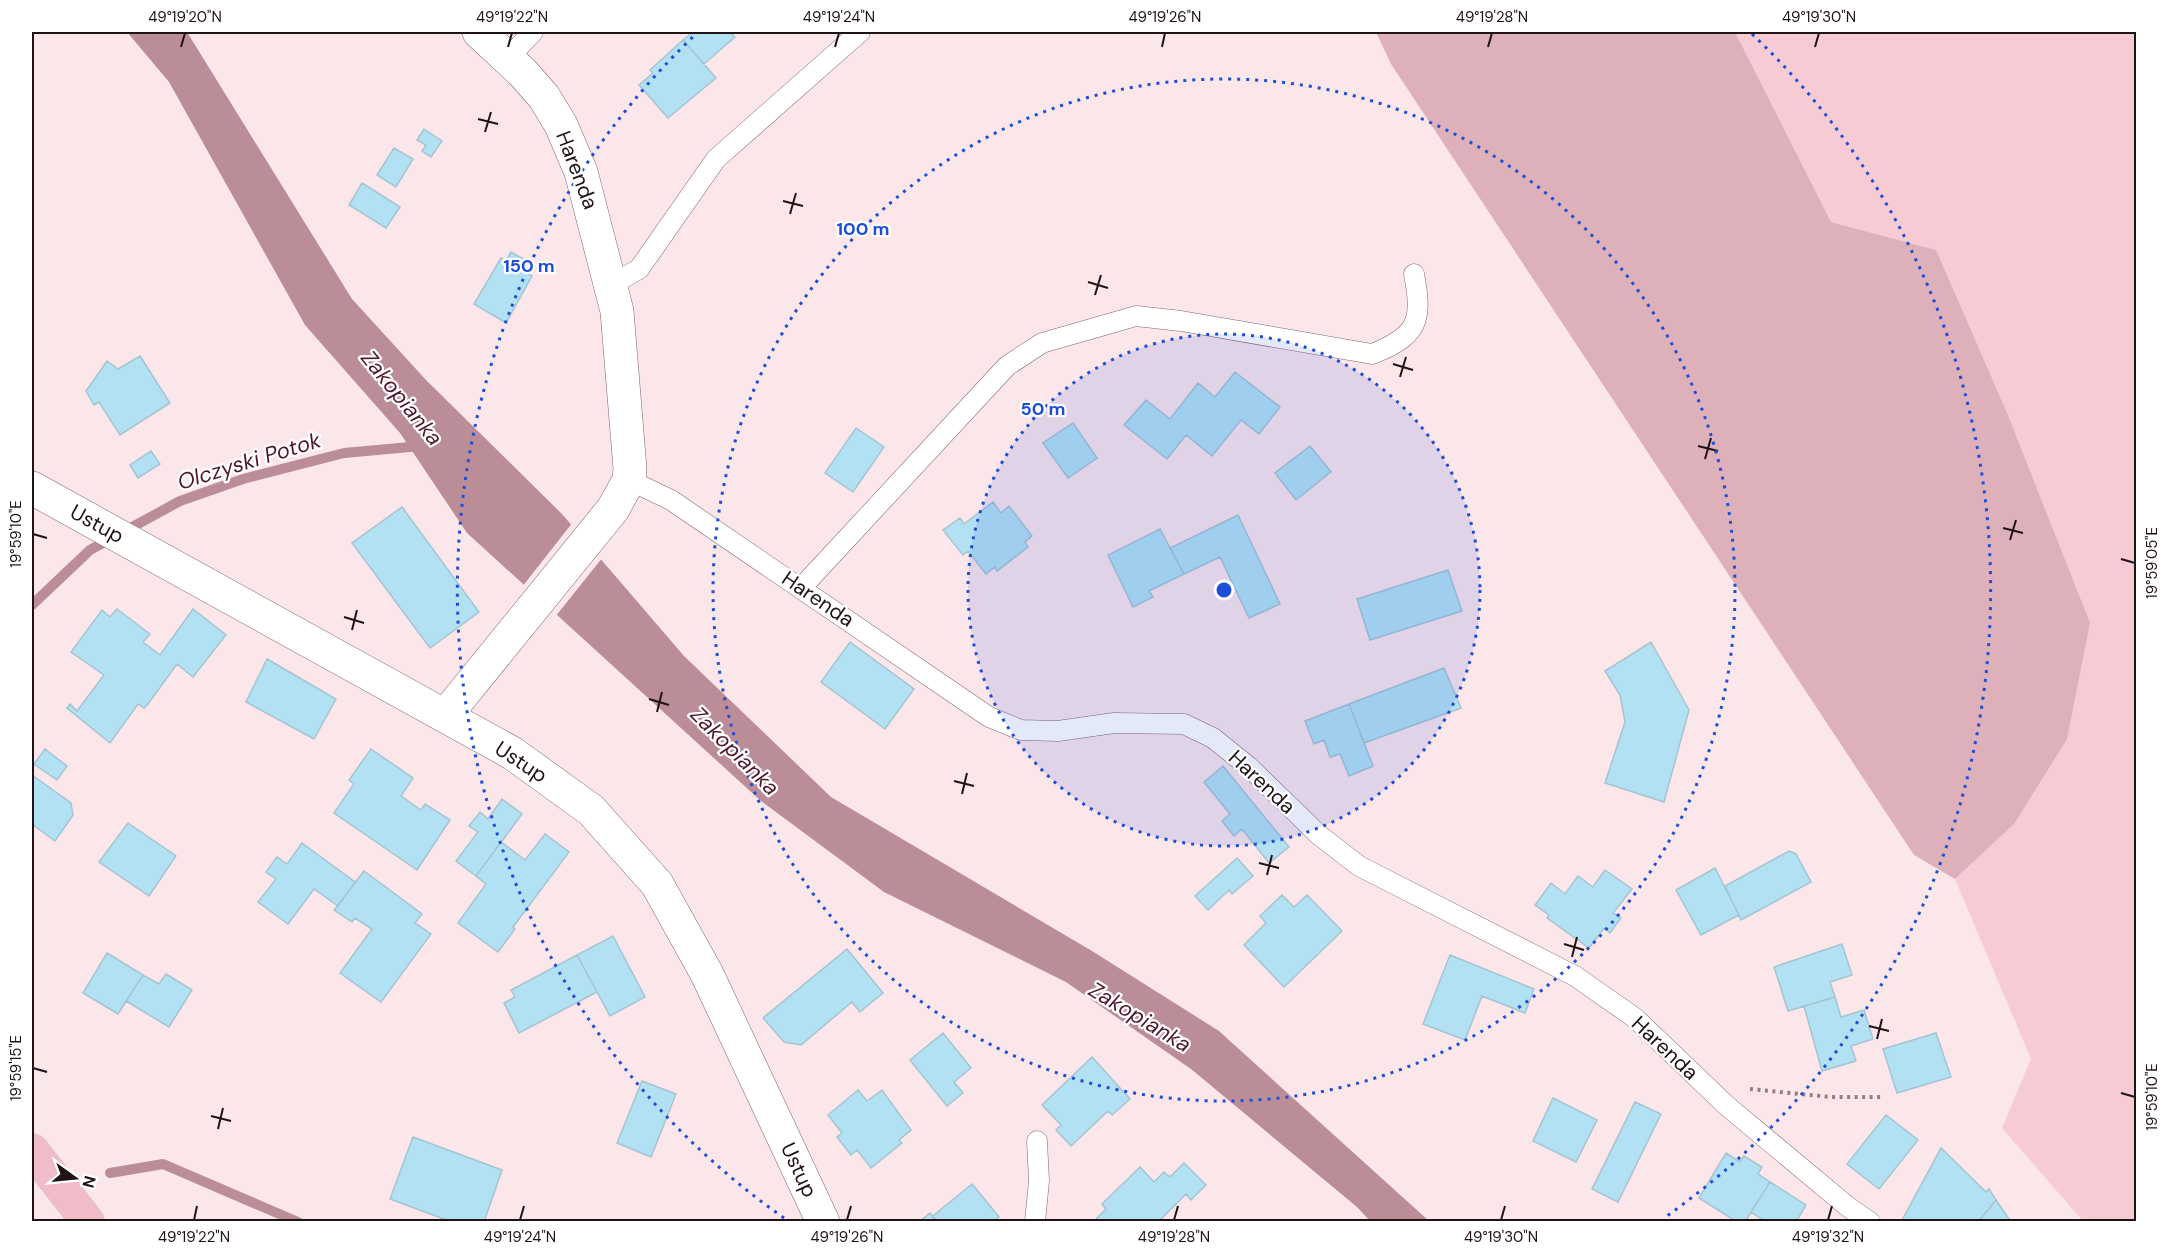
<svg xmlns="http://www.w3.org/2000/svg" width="2168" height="1253" viewBox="0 0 2168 1253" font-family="'DM Sans',sans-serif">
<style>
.green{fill:#f6cbd3}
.forest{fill:#deb0b9}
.water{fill:#bb8e97}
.pier{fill:#fbe6ea}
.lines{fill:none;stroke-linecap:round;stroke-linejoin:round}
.stream{stroke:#bb8e97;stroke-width:10}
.building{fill:#b2e1f3;stroke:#a4c4d1;stroke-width:1.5}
.service-casing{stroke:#83656b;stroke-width:21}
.minor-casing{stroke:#83656b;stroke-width:34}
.primary-casing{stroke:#cecbcc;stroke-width:34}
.path{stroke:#918083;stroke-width:4;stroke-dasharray:3 4.5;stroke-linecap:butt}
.service{stroke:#fff;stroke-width:20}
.minor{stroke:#fff;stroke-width:33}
.primary{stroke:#efbcc7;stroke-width:33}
.ticks{fill:none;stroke:#1f1316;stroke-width:2}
.ring{fill:none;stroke:#1d4ed8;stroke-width:3;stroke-dasharray:3 6}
.labels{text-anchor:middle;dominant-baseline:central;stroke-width:4.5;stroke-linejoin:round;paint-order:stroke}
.street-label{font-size:21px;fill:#1f1316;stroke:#fff}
.water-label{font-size:22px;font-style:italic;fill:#4f1828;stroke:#fff}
.centre{fill:#1d4ed8;stroke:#fff;stroke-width:3}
.ring-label{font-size:18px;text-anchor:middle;font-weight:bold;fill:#1d4ed8;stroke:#fff;stroke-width:4.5;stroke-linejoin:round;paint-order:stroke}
.neatline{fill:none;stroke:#1f1316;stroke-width:2}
.ticks-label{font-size:15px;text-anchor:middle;fill:#1f1316}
</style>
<rect width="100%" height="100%" fill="#fbe6ea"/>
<!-- green -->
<path class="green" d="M1735 32H2136V1221H2083L2002 1128 2031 1059 1955 879 2014 824 1936 250 1831 222Z"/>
<!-- forest -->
<path class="forest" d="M1376 32H1735L1831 222 1936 250 2007 413 2090 623 2067 739 2014 824 1955 879 1914 855 1391 64Z"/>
<!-- water -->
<path class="water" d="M127 32H187L352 299 426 380 562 514 684 656 831 797 1092 951 1219 1031 1429 1221H1370L1357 1207 1191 1069 1066 982 884 892 761 801 467 533 400 433 305 325 169 82Z"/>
<!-- pier -->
<path class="pier" d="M573 522 603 557 555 617 522 587Z"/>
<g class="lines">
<!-- stream -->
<path class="stream" d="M32 605 90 550 180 501 243 479 344 453 421 446
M110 1173 163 1164 298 1222"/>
</g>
<!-- building -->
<path class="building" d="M693 32H730L735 37 704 64 683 40Z
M683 40 716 78 668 118 639 85 653 73 650 70Z
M424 129 442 141 431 157 422 151 426 145 417 140Z
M394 148 413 159 396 187 377 175Z
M362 183 400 207 386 228 349 205Z
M511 252 527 261 522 270 532 276 506 323 474 304 501 258 506 261Z
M140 356 170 403 120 435 99 402 94 405 86 391 107 361 118 369Z
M1235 372 1280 407 1259 434 1241 420 1212 456 1186 435 1167 459 1124 425 1146 400 1170 419 1198 383 1215 397Z
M1073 423 1097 458 1068 478 1043 443Z
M856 428 884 447 853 492 825 473Z
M1310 446 1331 472 1296 500 1275 473Z
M151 451 160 464 138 478 130 465Z
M993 502 1001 513 1009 506 1032 536 1025 542 1028 547 997 571 995 567 986 574 968 551 963 555 943 530 960 518 964 524Z
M402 507 479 612 430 648 352 543Z
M1238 515 1280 604 1249 618 1220 557 1184 574 1170 548Z
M1160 529 1184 574 1149 591 1153 597 1133 607 1108 555Z
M1448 570 1462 611 1370 640 1357 599Z
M117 609 150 634 143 642 160 655 193 609 226 635 193 677 177 664 148 704 144 708 138 704 110 743 67 708 70 704 77 711 104 675 71 652 102 610 110 617Z
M850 642 914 689 885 729 821 682Z
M1651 642 1689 710 1664 802 1605 783 1625 722 1620 695 1605 671Z
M267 659 336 699 314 739 246 702Z
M1444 668 1461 708 1364 743 1349 704Z
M1349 704 1373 766 1349 776 1340 754 1330 757 1324 740 1314 744 1305 721Z
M45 749 67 766 57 780 34 764Z
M371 749 413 778 401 796 421 810 425 804 450 820 417 870 334 813 354 784 349 780Z
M1223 766 1289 847 1269 863 1242 829 1234 836 1222 821 1230 814 1204 782Z
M32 775 71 803 73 815 55 841 32 824Z
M502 799 522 814 476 876 456 861 478 832 469 826 480 812 488 819Z
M128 823 176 856 149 896 99 862Z
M545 834 569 852 513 927 515 929 498 952 458 923 486 884 476 876 501 842 525 860Z
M302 843 355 882 338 906 314 889 288 924 258 902 276 879 266 872 277 857 287 864Z
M1789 851 1796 854 1811 882 1741 920 1725 886Z
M1237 858 1253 876 1232 894 1229 890 1208 910 1195 896Z
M1715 868 1739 915 1701 935 1676 890Z
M1605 870 1632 889 1613 913 1621 918 1610 933 1604 928 1589 948 1547 918 1549 915 1535 905 1551 883 1565 894 1578 876 1593 887Z
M364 871 422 914 415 923 431 934 381 1002 340 973 372 929 355 918 352 922 334 910Z
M1282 895 1294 907 1307 895 1342 931 1284 987 1244 945 1266 923 1260 916Z
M613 936 645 997 610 1016 577 955Z
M1842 944 1852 975 1830 982 1835 997 1788 1011 1774 967Z
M847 949 883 993 860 1012 852 1002 801 1045 784 1042 763 1018Z
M107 953 143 975 118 1014 83 993Z
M577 955 597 992 519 1033 504 1003 515 997 511 990Z
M1450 955 1534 989 1525 1013 1482 996 1465 1040 1423 1024Z
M166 974 192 990 169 1027 126 1001 143 975 159 984Z
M1835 997 1841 1017 1864 1010 1873 1039 1851 1046 1856 1061 1822 1071 1804 1006Z
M943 1033 971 1068 954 1082 963 1093 947 1106 910 1060Z
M1936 1033 1951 1077 1897 1093 1883 1049Z
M1092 1057 1130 1099 1112 1115 1108 1111 1071 1146 1056 1130 1061 1125 1042 1105Z
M642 1081 676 1094 651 1157 617 1143Z
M858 1090 867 1101 882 1090 911 1130 899 1140 902 1143 871 1168 857 1150 851 1155 837 1137 842 1133 828 1115Z
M1553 1098 1597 1120 1576 1162 1533 1141Z
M1635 1102 1661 1114 1618 1202 1592 1189Z
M1886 1115 1918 1140 1879 1189 1847 1164Z
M413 1137 502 1170 484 1222H452L390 1199Z
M1941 1148 1986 1192 1989 1189 1996 1200 1978 1222H1901Z
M1726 1153 1740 1162 1744 1156 1762 1167 1758 1174 1770 1182 1745 1222H1737L1699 1198Z
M1184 1163 1206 1185 1191 1200 1186 1194 1158 1222H1093L1106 1209 1102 1204 1140 1167 1154 1182 1164 1172 1170 1177Z
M1770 1182 1806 1205 1796 1222H1766L1751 1212Z
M972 1184 999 1217 993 1222H937L933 1216Z
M1996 1200 2011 1222H1978Z
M930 1213 937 1222H919Z"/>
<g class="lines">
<defs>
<path id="service" d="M508 58 533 32
M611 285 639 269 716 159 860 32
M629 480 671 500 989 717 1021 730 1058 731 1114 723 1184 724 1213 738 1249 767 1319 835 1359 866 1575 976 1635 1018 1727 1106 1847 1206 1870 1222
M802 587 1007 366 1042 343 1136 316 1181 321 1372 354C1418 336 1423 321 1414 274
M1035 1222 1039 1181 1037 1141"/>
<path id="minor" d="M32 488 512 753 591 810 657 884 707 974 823 1222
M445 716 613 509 629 480 630 469 617 311 581 172 561 125 544 97 523 73 479 32"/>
<path id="primary" d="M32 1150 88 1222"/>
</defs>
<!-- service casing -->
<use href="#service" class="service-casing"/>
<!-- minor casing -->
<use href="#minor" class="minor-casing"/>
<!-- primary casing -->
<use href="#primary" class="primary-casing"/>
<!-- path -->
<path class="path" d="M1750 1089 1831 1097H1884"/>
<!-- service -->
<use href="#service" class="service"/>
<!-- minor -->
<use href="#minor" class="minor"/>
<!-- primary -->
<use href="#primary" class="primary"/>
</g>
<!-- ticks -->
<path class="ticks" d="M181 47 185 33M508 47 512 33M835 47 839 33M1162 47 1165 33M1488 47 1492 33M1815 47 1819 33M478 119 498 124M485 132 491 112M783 201 803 206M790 214 796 193M1088 282 1108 288M1095 295 1101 275M1393 364 1413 370M1400 377 1406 357M1698 446 1718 451M1705 459 1711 438M2003 528 2023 533M33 534 47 538M2010 540 2016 520M2121 559 2135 563M344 617 364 623M352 630 357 610M649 699 669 705M657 712 662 692M954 781 974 786M962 794 967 773M1259 863 1279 868M1267 875 1272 855M1564 944 1584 950M1572 957 1577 937M1869 1026 1889 1031M1877 1039 1882 1019M33 1068 47 1072M2121 1093 2135 1097M211 1116 231 1121M218 1129 223 1108M194 1220 197 1206M520 1220 524 1206M847 1220 851 1206M1174 1220 1178 1206M1501 1220 1505 1206M1828 1220 1832 1206"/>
<!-- distance rings -->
<circle cx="1224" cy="590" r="256" fill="#1d4ed8" fill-opacity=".12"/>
<g class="ring">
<circle cx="1224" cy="590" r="256"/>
<circle cx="1224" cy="590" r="511"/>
<path d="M784 1218A767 767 0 0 1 696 34M1752 34A767 767 0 0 1 1664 1218"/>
</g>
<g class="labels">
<!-- street labels -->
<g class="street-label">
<text transform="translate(577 170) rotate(69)">Harenda</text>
<text transform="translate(97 524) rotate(29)">Ustup</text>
<text transform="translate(818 599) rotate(34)">Harenda</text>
<text transform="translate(521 762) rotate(33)">Ustup</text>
<text transform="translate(1262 782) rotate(43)">Harenda</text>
<text transform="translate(1665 1048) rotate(43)">Harenda</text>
<text transform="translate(799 1170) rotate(65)">Ustup</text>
</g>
<!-- water labels -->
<g class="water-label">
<text transform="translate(402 398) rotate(51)">Zakopianka</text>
<text transform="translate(249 461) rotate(-17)">Olczyski Potok</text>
<text transform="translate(735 751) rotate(45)">Zakopianka</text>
<text transform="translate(1140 1017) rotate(31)">Zakopianka</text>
</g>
</g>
<circle cx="1224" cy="590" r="9" class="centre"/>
<g class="ring-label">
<text x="863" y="235">100 m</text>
<text x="529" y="272">150 m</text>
<text x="1043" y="415">50 m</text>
</g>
<!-- border -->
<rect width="2168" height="1253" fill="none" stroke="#ffffff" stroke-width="66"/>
<!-- north arrow -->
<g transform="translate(75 1178) rotate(105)" stroke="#ffffff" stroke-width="4.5" paint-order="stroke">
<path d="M0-4.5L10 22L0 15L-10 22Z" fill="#1f1316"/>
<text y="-9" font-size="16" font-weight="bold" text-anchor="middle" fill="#1f1316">N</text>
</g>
<rect x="33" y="33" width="2102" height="1187" class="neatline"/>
<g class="ticks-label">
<text x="185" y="22">49°19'20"N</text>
<text x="512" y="22">49°19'22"N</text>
<text x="839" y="22">49°19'24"N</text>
<text x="1165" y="22">49°19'26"N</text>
<text x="1492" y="22">49°19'28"N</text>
<text x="1819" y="22">49°19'30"N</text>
<text transform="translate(16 534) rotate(-90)" y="5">19°59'10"E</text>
<text transform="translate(2152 563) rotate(-90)" y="5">19°59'05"E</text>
<text transform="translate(16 1068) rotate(-90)" y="5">19°59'15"E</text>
<text transform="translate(2152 1097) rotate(-90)" y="5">19°59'10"E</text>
<text x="194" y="1242">49°19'22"N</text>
<text x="520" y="1242">49°19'24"N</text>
<text x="847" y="1242">49°19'26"N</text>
<text x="1174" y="1242">49°19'28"N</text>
<text x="1501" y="1242">49°19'30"N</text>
<text x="1828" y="1242">49°19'32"N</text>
</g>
</svg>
